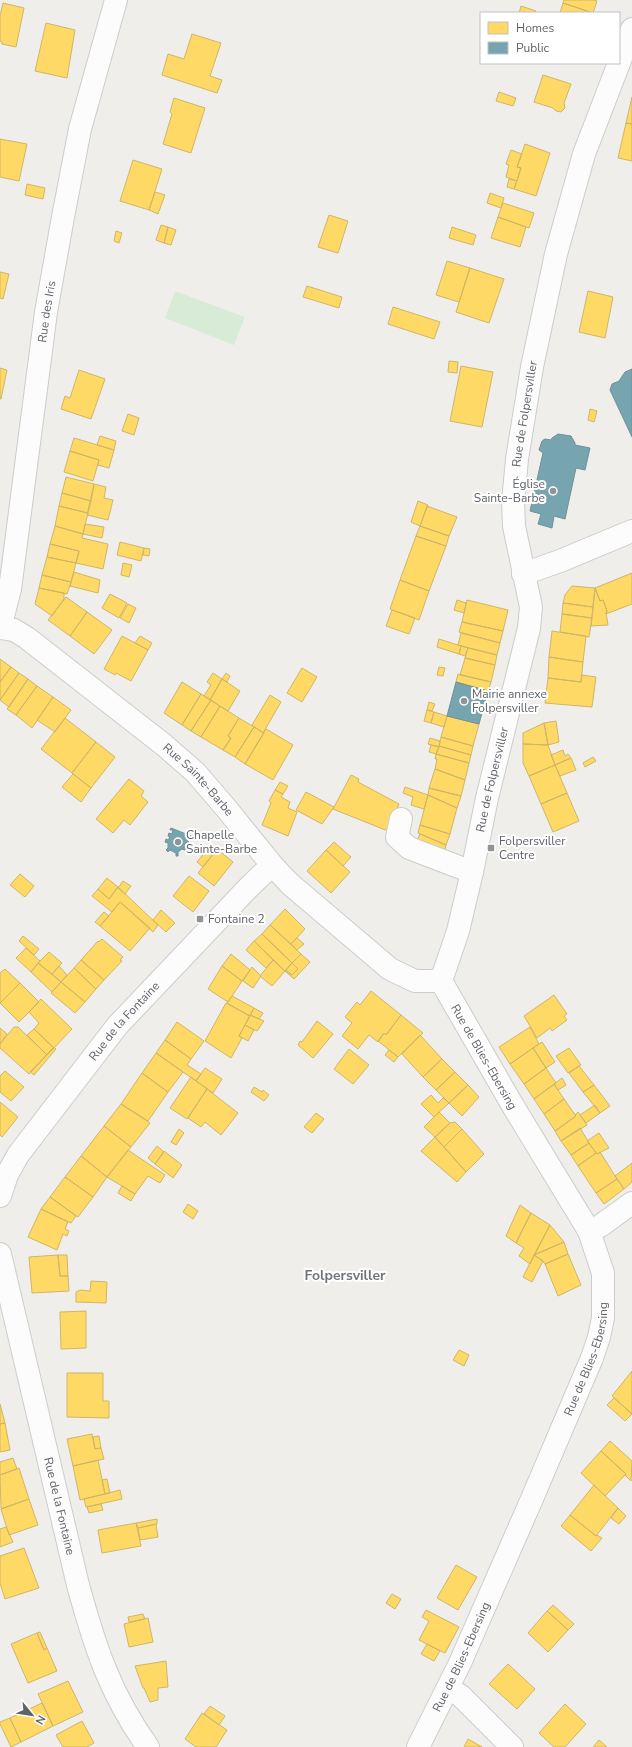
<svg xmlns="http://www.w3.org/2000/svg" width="632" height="1747" viewBox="0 0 632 1747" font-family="'Nunito Sans',sans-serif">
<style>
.green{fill:#d8ebd6}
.homes{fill:#ffd966;stroke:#cfb667}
.public{fill:#76a5af;stroke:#6f919a}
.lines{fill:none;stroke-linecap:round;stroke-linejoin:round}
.minor-casing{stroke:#cbcccc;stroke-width:24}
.minor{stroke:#fdfcfc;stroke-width:22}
.poi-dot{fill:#919496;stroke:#fff;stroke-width:1.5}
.labels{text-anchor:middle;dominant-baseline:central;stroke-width:4;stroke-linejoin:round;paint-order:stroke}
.street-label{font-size:12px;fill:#5f6368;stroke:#fff}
.poi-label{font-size:12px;fill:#5f6368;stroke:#fff;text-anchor:start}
.quarter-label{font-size:14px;font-weight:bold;fill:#70757a;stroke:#fff}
</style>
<rect width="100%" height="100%" fill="#efeeea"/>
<!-- green -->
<path class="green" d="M175 291 245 317 234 345 165 318Z"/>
<!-- homes -->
<path class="homes" d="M564 0H594L597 1 593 13 563 3Z
M3 3 24 8 16 47 2 44V42L0 41V16Z
M563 3 593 13H560Z
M521 6 536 11 535 13H519Z
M46 23 75 30 67 78 35 71Z
M192 34 221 43 210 76 222 80 217 93 162 75 168 54 184 59Z
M543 75 571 84 564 103 565 108 561 112 556 111 553 108 534 102Z
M499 92 516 98 513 106 496 101Z
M632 97V124L626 123Z
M174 98 205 108 191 153 163 144 172 114 170 112Z
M626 123 632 124V161L618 158Z
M0 139 27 144 19 181 0 177Z
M525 144 550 153 536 196 514 189 521 168 517 167Z
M511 150 522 154 517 167 521 168 517 181 506 177 509 165 506 164Z
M133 160 162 169 149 210 120 201Z
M509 179 517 181 514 189 507 187Z
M27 184 45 188 43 199 25 195Z
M155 192 165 195 158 214 149 210Z
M490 193 504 198 501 208 487 203Z
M503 203 534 213 529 228 498 217Z
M329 215 348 221 338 253 318 247Z
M498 217 526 227 520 247 491 238Z
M161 225 168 227 164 243 156 240Z
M168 227 176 230 171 245 164 243Z
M452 227 476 235 473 245 449 238Z
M116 231 122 233 119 243 114 241Z
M447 261 470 268 459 302 436 295Z
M470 268 504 279 489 323 456 312Z
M0 272 9 274 3 299 0 298Z
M307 286 342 297 339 308 303 297Z
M588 291 613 297 605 338 579 332Z
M393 307 440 322 434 339 388 324Z
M449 361 458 362 457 373 448 372Z
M461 366 493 372 482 427 450 421Z
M0 368 7 370 1 399H0Z
M79 370 105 379 91 419 61 409 65 396 70 398Z
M590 409 597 411 594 422 588 420Z
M128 414 139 418 134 435 122 431Z
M100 436 116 441 114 450 97 445Z
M74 438 114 450 109 468 98 465 99 460 70 451Z
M70 451 99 460 93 481 64 472Z
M66 477 94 484 91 501 62 493Z
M94 484 106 487 104 498 113 500 108 520 87 515Z
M62 493 91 501 88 513 59 506Z
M418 501 428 505 420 526 411 522Z
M59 506 88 513 83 534 55 526Z
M427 506 457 517 449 536 420 526Z
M85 524 104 527 102 538 83 534Z
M55 526 83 534 82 538 108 544 103 569 76 563 79 551 50 544Z
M420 526 449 536 446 546 416 536Z
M416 536 446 546 429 591 400 580Z
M120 542 144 548 141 561 117 555Z
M50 544 79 551 76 563 47 557Z
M144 548 150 549 149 556 143 555Z
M47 557 76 563 71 582 42 575Z
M123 563 132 565 129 577 121 575Z
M74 572 100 580 98 593 70 586Z
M632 573V604L606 614 607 611 603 600 600 601 595 588Z
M42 575 71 582 67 594 39 588Z
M400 580 429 591 419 620 390 609Z
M572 586 595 588 593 607 563 603 565 595Z
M39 588 64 593V599L52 616 35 604Z
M595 588 600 601 603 600 607 611 606 612 608 625 591 626Z
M110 594 127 603 119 618 102 608Z
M66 597 87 612 70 636 48 620Z
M457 600 466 603 464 613 454 610Z
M467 600 508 610 503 631 462 622Z
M563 603 593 607 592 618 562 614Z
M128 604 136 608 129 623 120 618Z
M392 610 415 618 409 634 386 626Z
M87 612 112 630 94 654 70 636Z
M562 614 592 618 589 637 560 632Z
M462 622 503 631 500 643 459 632Z
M552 631 586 636 583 662 549 657Z
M461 633 500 643 497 655 458 645Z
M122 636 148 650 131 681 116 673 115 675 104 669Z
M140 636 152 643 148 650 135 643Z
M439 639 461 646 459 654 437 647Z
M461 646 468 648 465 656 459 654Z
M468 648 497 655 495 665 465 658Z
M549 657 583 662 581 682 548 678Z
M465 658 495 665 491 682 460 675Z
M0 659 11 667 0 682Z
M11 667 19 673 0 700V682Z
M439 667 445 668 443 676 437 675Z
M302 668 317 677 302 702 287 693Z
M19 673 28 679 9 707 0 700Z
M213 673 222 679 210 700 204 696 211 685 207 682Z
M226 673 230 676 227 682 222 679Z
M458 674 491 682 488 691 456 682Z
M582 675 596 677 592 707 545 703 548 678 581 682Z
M28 679 37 686 16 715 7 709Z
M222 679 240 691 228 711 210 700Z
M182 682 201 694 182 725 164 713Z
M37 686 53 697 32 728 16 715Z
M201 694 211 700 191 731 182 725Z
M270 695 281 702 263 733 252 725Z
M53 697 71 710 55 732 37 720Z
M211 700 220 706 201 737 191 731Z
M429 702 435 704 432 711 427 710Z
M220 706 239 718 228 736 231 738 223 750 201 737Z
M427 710 434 712 431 723 424 721Z
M434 712 447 716 444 727 431 723Z
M447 716 479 724 473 746 441 737Z
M65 718 96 742 72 773 41 749Z
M239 718 254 727 235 757 223 750 231 738 228 736Z
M556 721 559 742 548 745 544 723Z
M544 723 548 745 523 744V733Z
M254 727 264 733 245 764 235 757Z
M266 729 293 745 273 780 245 764Z
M441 737 473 746 471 755 439 746Z
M430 738 440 741 439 747 428 744Z
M96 742 115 757 91 788 72 773Z
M523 744 548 745 555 765 529 776 523 763Z
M431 745 439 747 436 754 429 752Z
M439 746 471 755 469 763 436 754Z
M563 750 565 756 568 754 571 758 555 765 551 755Z
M436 754 469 763 465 780 435 769 437 759H435Z
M593 757 596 761 585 767 583 763Z
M571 758 576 770 560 776 555 765Z
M555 765 567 793 541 804 529 776Z
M435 769 465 780 461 796 429 788Z
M73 774 91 788 81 802 62 787Z
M351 775 359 779 358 782 399 804 388 831 333 809Z
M129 779 144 791 141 796 148 802 130 825 124 820 113 833 96 819Z
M280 782 288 786 283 794 275 790Z
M405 787 428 795 424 809 411 805 413 797 403 793Z
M429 788 461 796 457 808 428 795Z
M275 790 283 794 281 797 290 802 288 808 297 812 288 836 262 825 271 803 269 801Z
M306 792 334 807 322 824 296 810Z
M567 793 579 821 553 832 541 804Z
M428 795 457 808 450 834 420 825Z
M420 825 450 834 446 845 418 833Z
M420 834 446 845 444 855 415 845Z
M334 842 351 857 343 866 326 850Z
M210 846 216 851 203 867 197 862Z
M217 849 233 862 214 886 198 873Z
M326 850 350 872 331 893 307 871Z
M20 874 34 886 25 897 10 885Z
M189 876 209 891 193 912 173 896Z
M107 878 118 887 109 899 98 889Z
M123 881 131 886 125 894 118 888Z
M118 887 158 925 153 932 120 902 112 912 92 896 98 889 109 899Z
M120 902 150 928 130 951 100 926Z
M285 909 305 929 291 944 270 925Z
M161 910 175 923 166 932 153 920Z
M104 912 109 916 100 926 95 922Z
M270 925 301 954 292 963 262 934Z
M262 934 292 963 285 971 254 941Z
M23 936 39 949 34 955 19 941Z
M297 938 304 944 297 950 291 944Z
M102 939 123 957 120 960 122 961 104 980 81 960 98 941 99 942Z
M254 941 273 960 266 968 246 950Z
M26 948 40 961 31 972 16 958Z
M49 952 62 963 52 974 38 963Z
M231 954 250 970 242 981 222 966Z
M301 954 310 962 294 979 285 971 292 975 298 969 292 963Z
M81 960 104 980 96 989 74 968Z
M273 960 285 971 272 986 260 976Z
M38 963 61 982 52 992 31 972Z
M292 963 298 969 292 975 286 970Z
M59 966 67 975 61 982 52 974Z
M222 966 242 981 228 1002 208 989Z
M252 967 261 976 253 988 243 981Z
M74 968 96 989 85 1002 61 982Z
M5 969 20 983 0 1003V973Z
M61 982 85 1002 75 1013 51 993Z
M20 983 39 1002 19 1022 0 1003Z
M371 991 401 1015 386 1035 384 1033 378 1042 369 1035 358 1049 342 1036 352 1023 345 1017 357 1002 360 1005Z
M554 995 567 1014 564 1016 567 1020 552 1031 550 1028 537 1038 524 1016Z
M232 996 254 1008 250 1016 227 1003Z
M41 999 72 1029 54 1048 34 1029 39 1023 29 1012Z
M226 1003 250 1016 239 1036 242 1038 231 1058 205 1041Z
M254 1008 263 1013 259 1019 250 1015Z
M250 1015 264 1021 257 1031 245 1025Z
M401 1015 423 1033 398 1057 378 1041 384 1033 386 1035Z
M317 1021 333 1034 313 1058 298 1045 300 1041 302 1042Z
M177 1022 204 1041 191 1059 165 1040Z
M245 1025 254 1030 248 1041 239 1036Z
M14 1027H18L47 1055 29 1074 0 1048V1044Z
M530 1027 539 1044 510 1064 499 1047Z
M0 1028 7 1034 0 1044Z
M34 1029 54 1048 47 1055 27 1035Z
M420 1035 442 1059 423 1077 402 1054Z
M165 1040 191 1059 187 1065 201 1074 196 1081 156 1053Z
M542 1042 555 1062 546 1068 533 1048Z
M54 1047 56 1049 34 1075 30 1072Z
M533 1048 546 1068 524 1084 510 1064Z
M569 1048 581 1065 568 1073 556 1056Z
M349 1049 369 1065 353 1084 334 1069Z
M389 1050 398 1057 394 1062 385 1055Z
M156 1053 183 1072 168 1092 142 1073Z
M442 1059 455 1072 436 1090 423 1077Z
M579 1066 594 1085 583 1092 569 1073Z
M205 1068 222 1079 213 1093 196 1081Z
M546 1068 556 1083 534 1099 524 1084Z
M5 1071 24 1087 11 1101 0 1092V1076Z
M455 1072 468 1085 449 1103 436 1090Z
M142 1073 168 1092 148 1121 121 1104Z
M191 1077 207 1089 187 1119 170 1108Z
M562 1078 566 1085 558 1090 554 1084Z
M554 1084 564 1099 544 1114 534 1099Z
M468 1085 479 1097 462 1116 449 1103Z
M594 1085 610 1106 600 1113 583 1092Z
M254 1087 262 1092 263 1090 269 1095 264 1101 251 1092Z
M207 1089 238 1113 221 1135 205 1122 201 1127 188 1118Z
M431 1095 438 1103 443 1098 449 1103 434 1117 421 1104Z
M564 1099 576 1116 555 1131 544 1114Z
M0 1102 18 1117 2 1137 0 1135Z
M121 1104 150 1123 131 1147 104 1126Z
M595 1105 600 1113 586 1123 580 1115Z
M439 1112 450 1123 435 1137 424 1127Z
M578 1112 587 1125 561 1141 555 1131 576 1116 575 1115Z
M316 1113 324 1119 312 1133 304 1127Z
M455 1122 462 1129 444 1147 435 1137 450 1123Z
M104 1126 131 1147 107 1177 81 1156Z
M580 1128 589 1143 571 1155 561 1141Z
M179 1129 184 1133 176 1145 171 1142Z
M462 1129 484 1154 466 1172 444 1147Z
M599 1133 609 1148 597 1154 587 1141Z
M435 1137 466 1172 457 1182 421 1151Z
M589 1143 596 1153 578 1166 571 1155Z
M157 1146 164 1152 155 1164 148 1158Z
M128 1150 165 1175 160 1183 148 1176 135 1194 107 1177Z
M164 1151 182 1165 173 1178 155 1164Z
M600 1152 617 1179 596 1193 578 1166 596 1153 597 1154Z
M81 1156 107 1177 93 1197 65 1177Z
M632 1163V1182L624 1189 615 1176Z
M65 1177 93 1197 78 1217 50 1197Z
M617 1179 624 1189 604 1204 596 1193Z
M122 1186 135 1194 131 1201 118 1193Z
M50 1197 76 1216 71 1223 41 1209Z
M188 1204 198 1211 193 1219 183 1212Z
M520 1205 531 1213 516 1243 506 1236Z
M41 1209 68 1222 65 1229 69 1231 67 1236 63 1234 57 1250 28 1237Z
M531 1213 550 1225 530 1264 519 1256 524 1248 516 1243Z
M550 1225 564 1242 534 1255Z
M564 1242 568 1254 545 1264 543 1261 534 1255Z
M568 1254 581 1285 558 1296 545 1264Z
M58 1255 60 1276H68L69 1291 32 1293 29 1257Z
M58 1255H67L68 1276H60Z
M534 1255 543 1261 532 1282 523 1277Z
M91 1281 107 1282 106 1303 76 1302V1292L80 1290 90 1291Z
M86 1311V1348L61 1349 60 1312Z
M459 1350 469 1355 464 1366 453 1360Z
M632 1371V1414L612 1396Z
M67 1373H103V1401H109V1418L67 1417Z
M614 1398 632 1414 625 1421 607 1405Z
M0 1404 5 1423 0 1424Z
M5 1423 10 1450 0 1452V1424Z
M92 1434 95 1449 101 1448 104 1459 73 1466 67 1439Z
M99 1436 101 1448 95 1449 93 1437Z
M610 1441 632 1461 631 1481 625 1475 626 1474 601 1451Z
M601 1451 626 1474 605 1496 581 1473Z
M13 1458 17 1469 0 1475V1462Z
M98 1460 105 1494 80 1500 73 1466Z
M19 1468 29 1499 1 1509 0 1475Z
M107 1479 110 1493 105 1494 102 1480Z
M594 1485 618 1508 596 1536 570 1515Z
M120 1490 122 1499 86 1507 84 1499Z
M29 1499 38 1525 9 1535 1 1509Z
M101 1504 103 1510 89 1513 87 1507Z
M618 1508 626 1516 619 1524 611 1518Z
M570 1515 596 1536 597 1535 602 1538 591 1551 561 1526Z
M157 1519V1524L138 1528 136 1523Z
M136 1523 141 1546 102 1553 98 1530Z
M156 1524 158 1537 140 1540 138 1528Z
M6 1527 13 1542 0 1547V1529Z
M24 1548 39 1588 5 1599 0 1583V1556Z
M456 1565 477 1577 458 1610 437 1598Z
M392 1594 401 1599 395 1609 386 1603Z
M553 1605 574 1624 568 1630 547 1611Z
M426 1610 459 1627 445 1653 419 1640 429 1621 422 1617Z
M547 1611 568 1630 548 1652 528 1633Z
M143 1614 145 1619 129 1622 128 1617Z
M148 1618 153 1642 129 1647 124 1624Z
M40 1632 47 1648 44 1650 37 1633Z
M37 1633 44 1650 47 1648 57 1671 28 1683 11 1644Z
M427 1644 440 1651 434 1661 421 1654Z
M166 1661 168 1687 158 1688V1700L150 1702 144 1688H143L135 1666Z
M508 1664 535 1689 517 1709 489 1684Z
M68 1681 83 1712 53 1726 38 1694Z
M42 1703 53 1726 21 1742 10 1718Z
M565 1704 586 1724 565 1747H554L539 1733Z
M210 1706 225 1716 219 1725 204 1714Z
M202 1713 227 1730 216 1747H196L185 1739Z
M10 1718 21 1742 11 1747 0 1724V1722Z
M82 1721 94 1743 87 1747H63L56 1735Z
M468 1739 482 1747H464Z
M599 1740 607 1747H593Z"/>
<!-- public -->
<path class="public" d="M632 369V437L610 390 612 384 619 381 625 372Z
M558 434 571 436 575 443V445L590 448 585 470 576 468 565 519 554 516 552 528 538 524 541 514 530 511 543 453 539 450 542 441 545 439 551 440 552 438Z
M456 682 488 691 479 724 447 716Z
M171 828 191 836 190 838 188 837 187 841 189 842 188 844 186 843 184 847 186 848 185 850 182 849 178 852V856H176V853L170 850 168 852 166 850 168 848V843L165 842 166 839 168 840 170 837 168 836 169 833 172 834 173 830H170Z"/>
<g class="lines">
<defs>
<g id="minor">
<path d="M619 63 632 29"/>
<path d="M523 574 560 561 632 531"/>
<path id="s1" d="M0 628 10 589 46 312 63 217 80 129 116 0"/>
<path id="s2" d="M0 628 14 630 27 638 164 745 195 772 226 808 272 865 290 884 390 969 415 981H441"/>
<path d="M401 819 397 837 409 848 472 872"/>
<path id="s3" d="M441 981 458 931 472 872 487 798 529 628 531 607 514 526 513 502 517 459 532 367 556 254 584 154 619 63"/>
<path id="s4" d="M0 1196 7 1175 18 1155 117 1026 249 887 272 865"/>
<path d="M589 1231 600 1226 632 1203"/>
<path id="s5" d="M0 1254 78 1585C95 1647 110 1694 148 1747"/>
<path d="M448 1688 461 1696 512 1747"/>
<path id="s6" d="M418 1747 460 1663 531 1501 592 1358 599 1337 603 1318V1273L589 1231 513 1106 441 981"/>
</g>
</defs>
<!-- minor casing -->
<use href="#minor" class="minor-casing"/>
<!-- minor -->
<use href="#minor" class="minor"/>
</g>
<!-- markers -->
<g class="poi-dot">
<circle cx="553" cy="491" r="4"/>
<circle cx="464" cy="701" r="4"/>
<circle cx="178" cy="842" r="4"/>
<rect x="487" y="844" width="8" height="8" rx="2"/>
<rect x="196" y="915" width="8" height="8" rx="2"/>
</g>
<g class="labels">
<!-- street labels -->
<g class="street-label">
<text stroke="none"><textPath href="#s1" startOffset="320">Rue des Iris</textPath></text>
<text stroke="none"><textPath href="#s3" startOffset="581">Rue de Folpersviller</textPath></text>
<text stroke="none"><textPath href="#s3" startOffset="208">Rue de Folpersviller</textPath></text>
<text stroke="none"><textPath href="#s2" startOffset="252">Rue Sainte-Barbe</textPath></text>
<text stroke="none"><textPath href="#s4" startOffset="216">Rue de la Fontaine</textPath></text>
<text transform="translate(484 1057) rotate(60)">Rue de Blies-Ebersing</text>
<text stroke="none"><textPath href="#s6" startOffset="424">Rue de Blies-Ebersing</textPath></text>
<text stroke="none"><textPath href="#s5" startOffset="259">Rue de la Fontaine</textPath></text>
<text stroke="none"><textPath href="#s6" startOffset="100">Rue de Blies-Ebersing</textPath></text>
</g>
<!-- poi labels -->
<g class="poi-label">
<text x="545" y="484" text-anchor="end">Église<tspan x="545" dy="14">Sainte-Barbe</tspan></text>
<text x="472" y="694">Mairie annexe<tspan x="472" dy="14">Folpersviller</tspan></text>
<text x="186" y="835">Chapelle<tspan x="186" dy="14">Sainte-Barbe</tspan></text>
<text x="499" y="841">Folpersviller<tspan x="499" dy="14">Centre</tspan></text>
<text x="208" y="919">Fontaine 2</text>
</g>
<!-- quarter labels -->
<g class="quarter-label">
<text x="345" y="1275">Folpersviller</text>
</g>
</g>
<!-- legend -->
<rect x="480" y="12" width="140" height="52" fill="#ffffff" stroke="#bfc1c3"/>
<rect x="488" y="22" width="20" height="12" fill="#ffd966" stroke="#bfc1c3"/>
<text x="516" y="32" font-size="12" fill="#5f6368">Homes</text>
<rect x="488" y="42" width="20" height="12" fill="#76a5af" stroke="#bfc1c3"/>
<text x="516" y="52" font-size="12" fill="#5f6368">Public</text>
<!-- north arrow -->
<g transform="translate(32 1715) rotate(120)" stroke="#ffffff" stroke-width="3" paint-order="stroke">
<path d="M0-3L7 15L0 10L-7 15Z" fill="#5f6368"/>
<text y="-6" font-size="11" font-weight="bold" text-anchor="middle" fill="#5f6368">N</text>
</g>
</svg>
